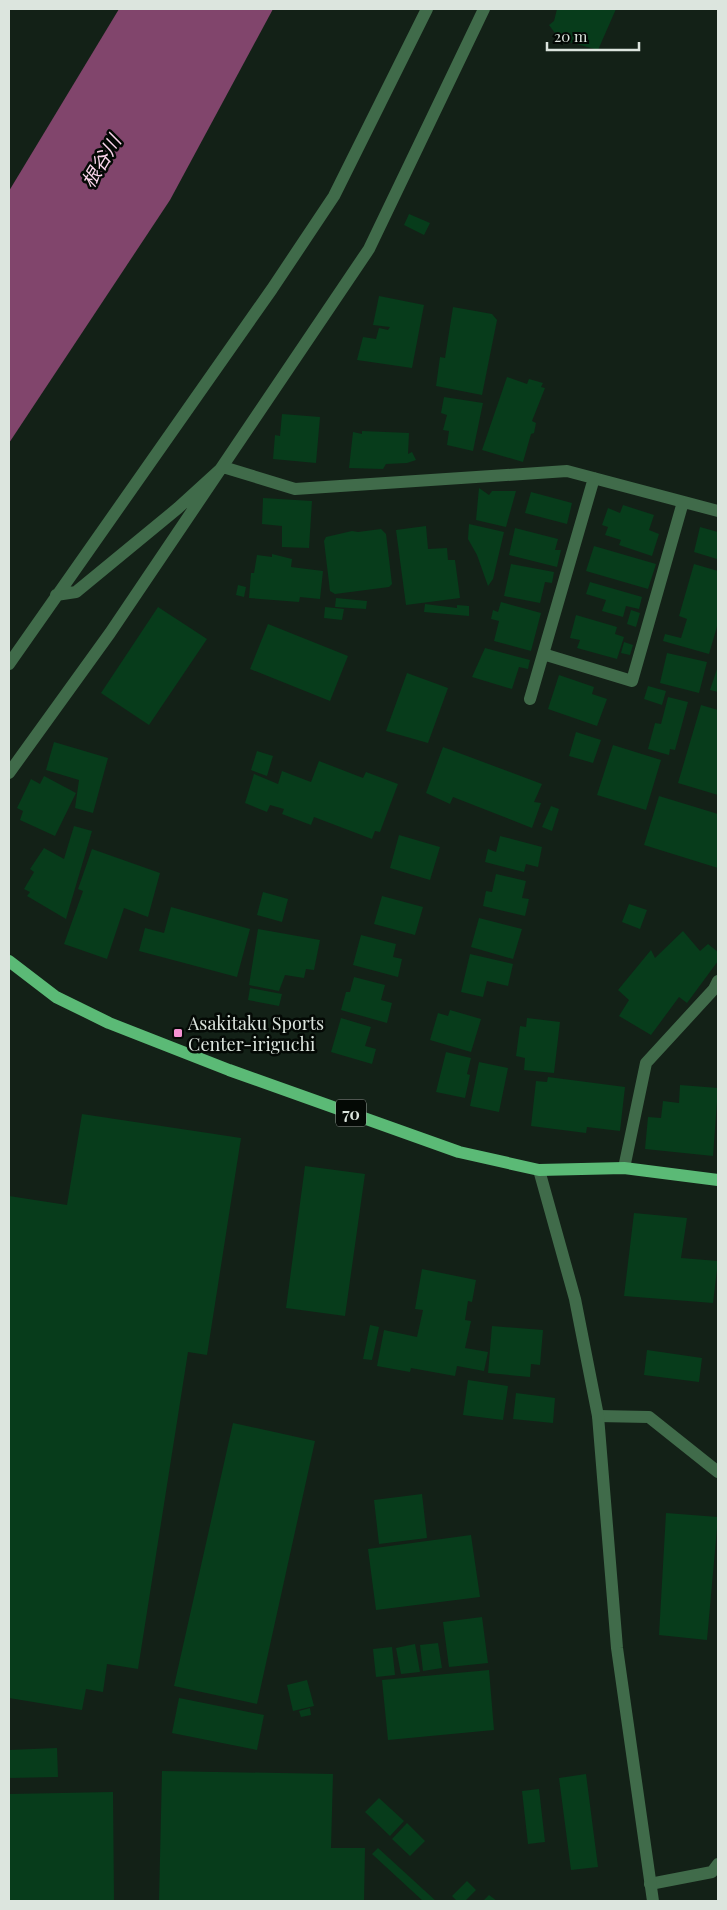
<svg xmlns="http://www.w3.org/2000/svg" width="727" height="1910" viewBox="0 0 727 1910" font-family="'Playfair Display','Noto Sans JP',serif">
<style>
.water{fill:#81456c}
.building{fill:#073c1b}
.lines{fill:none;stroke-linecap:round;stroke-linejoin:round}
.minor{stroke:#406b4a;stroke-width:12}
.tertiary{stroke:#406b4a;stroke-width:12}
.primary{stroke:#5bba76;stroke-width:12}
.poi-dot{fill:#f591d2;stroke:#040905;stroke-width:2}
.labels{text-anchor:middle;dominant-baseline:central;stroke-width:5;stroke-linejoin:round;paint-order:stroke}
.shield{fill:#040905;stroke:#9ba39d;stroke-width:1}
.shield-label{font-size:16px;font-weight:bold;fill:#dce5de}
.poi-label{font-size:18px;fill:#dce5de;stroke:#040905;text-anchor:start}
.water-label{font-size:19px;font-style:italic;fill:#fbd5ec;stroke:#040905}
</style>
<rect width="100%" height="100%" fill="#132117"/>
<!-- water -->
<path class="water" d="M119 9H273L170 200 9 443V191Z"/>
<!-- building -->
<path class="building" d="M557 9H616L598 50 566 41 563 44 549 25 554 21Z
M409 214 430 223 424 235 404 225Z
M379 296 424 305 412 368 357 360 363 337 376 339 379 328 388 330 390 327 373 325Z
M453 307 492 314 497 320 482 395 436 386 440 357 445 358Z
M507 377 527 384 529 379 543 383 541 387 545 388 532 421 536 423 534 433 531 434 523 462 482 450Z
M444 397 483 403 473 451 447 445 449 431 443 430 447 415 441 413Z
M282 414 320 417 316 463 273 459 275 435 280 436Z
M362 431 409 433 408 454 412 452 416 460 407 463 386 464 383 469 349 468 353 432 362 434Z
M479 488 489 495 492 491H516L506 527 476 520Z
M531 492 572 503 567 524 525 513Z
M263 498 312 501 309 548 282 547V526L262 524Z
M623 505 654 515 649 530 659 534 652 556 619 545 621 540 605 535 608 527 602 525 608 508 620 513Z
M469 524 504 532 493 579 488 586 477 555 468 539Z
M426 526 428 549 447 548 448 560H455L460 598 406 605 396 530Z
M700 527 718 532 717 559 694 552Z
M515 528 558 539 555 550H561L557 567 509 555Z
M381 529 386 534 392 584 389 587 335 594 330 591 324 541 326 537 352 531 358 532Z
M594 546 656 564 648 589 586 571Z
M272 554 292 559 291 567 323 571 320 599 300 597 299 602 249 598 251 573H254L257 555 272 557Z
M511 564 554 572 552 583 545 582 540 603 504 596Z
M694 564 718 571V623L709 654 663 641 665 634 681 638 687 619 679 616Z
M590 582 642 597 639 609 626 606 623 617 602 611 606 600 586 594Z
M238 585 246 587 244 597 236 595Z
M336 598 367 601 366 609 335 607Z
M501 602 541 613 531 651 494 641 499 621 491 619 493 610 498 612Z
M425 604 457 608V605L469 606V616L424 612Z
M158 607 207 639 149 725 101 693Z
M325 607 344 609 342 620 324 618Z
M631 610 640 613 636 627 627 624Z
M576 615 617 627 615 634 624 637 617 659 577 648 580 640 570 638Z
M268 624 348 656 330 701 250 669Z
M624 642 633 645 630 655 621 653Z
M485 648 530 660 528 669 519 667 512 689 472 677Z
M667 653 707 662 699 693 660 683Z
M718 666V692L710 690Z
M407 673 448 688 428 743 386 731Z
M559 675 594 687 592 694 607 699 597 726 548 709Z
M648 686 666 691 662 705 644 699Z
M668 697 688 702 675 750 670 749 669 755 648 749 655 723 661 724Z
M701 705 718 710V795L678 783Z
M576 732 601 740 593 763 569 756Z
M54 742 108 758 93 813 75 808 79 780 46 770Z
M613 745 661 760 646 810 597 795Z
M443 747 542 784 534 802 541 803 532 828 453 797 450 804 426 793Z
M257 751 273 756 267 776 251 770Z
M319 761 363 778 366 772 398 784 380 832 375 831 372 839 314 817 311 825 282 814 284 809 270 805 267 812 245 803 254 774 278 784 282 771 311 782Z
M44 776 76 793 55 836 20 820 23 811 17 808 31 779 40 784Z
M659 796 718 814V868L644 845Z
M551 806 559 809 552 831 542 827Z
M74 826 92 831 66 919 27 896 30 892 24 889 34 872 30 869 44 848 64 859Z
M399 835 440 847 430 880 390 868Z
M500 836 542 847 538 867 526 864 524 872 485 862 488 849 496 852Z
M92 849 160 873 148 917 124 908 107 959 64 944 83 891 78 889Z
M496 874 526 881 522 898 529 899 525 916 483 906 486 891 492 892Z
M263 892 288 899 282 922 257 915Z
M382 896 423 907 415 935 374 924Z
M629 904 647 910 640 929 622 922Z
M171 907 250 929 237 977 139 951 145 928 164 933Z
M479 918 522 929 513 959 471 947Z
M258 929 320 940 314 970 306 969 304 978 285 975 279 991 249 985Z
M683 931 700 951 708 944 718 952V961L687 1003 679 997 651 1035 619 1016 629 1000 618 990 651 950 655 958Z
M361 935 396 944 393 957 402 959 398 977 353 965Z
M470 954 513 964 508 986 487 981 483 997 461 992Z
M354 977 385 985 381 1000 392 1003 387 1023 341 1010 346 992H350Z
M250 988 282 994 279 1006 248 1000Z
M450 1010 481 1019 471 1052 430 1040 438 1013 448 1016Z
M341 1018 371 1027 365 1046 376 1049 372 1064 331 1052Z
M527 1018 560 1022 554 1073 524 1070 525 1058 516 1056 520 1026 526 1027Z
M446 1052 471 1058 467 1074 470 1075 465 1098 436 1092Z
M479 1062 508 1068 499 1112 470 1106Z
M548 1077 625 1087 620 1131 587 1127 586 1133 531 1126 536 1081 547 1082Z
M680 1085 718 1088 713 1156 645 1149 648 1117 661 1118 663 1101 679 1103Z
M82 1114 241 1138 207 1355 188 1352 138 1669 107 1664 103 1692 86 1689 82 1710 9 1698V1196L67 1205Z
M305 1166 365 1174 345 1316 286 1308Z
M634 1213 687 1218 681 1258 718 1261 713 1303 624 1296Z
M422 1269 476 1280 472 1302 468 1301 465 1320 471 1321 465 1348 488 1352 484 1371 457 1366 455 1376 411 1368 410 1372 377 1366 384 1330 417 1337 423 1310 415 1309Z
M370 1325 379 1327 372 1360 363 1359Z
M492 1326 543 1330 540 1365 531 1364 530 1377 488 1373Z
M647 1350 702 1358 699 1382 644 1375Z
M468 1380 508 1386 503 1420 463 1415Z
M516 1393 555 1398 553 1423 513 1419Z
M233 1423 315 1441 257 1704 174 1686Z
M422 1494 427 1538 379 1544 374 1500Z
M666 1513 718 1517 707 1640 659 1635Z
M471 1535 480 1597 376 1610 368 1549Z
M482 1617 488 1663 449 1667 443 1622Z
M438 1643 442 1668 423 1671 420 1645Z
M415 1644 420 1672 401 1674 396 1648Z
M392 1647 395 1675 376 1677 373 1649Z
M489 1670 494 1730 388 1740 382 1680Z
M307 1680 314 1706 293 1711 287 1685Z
M179 1698 264 1715 257 1750 172 1733Z
M310 1708 311 1715 301 1717 299 1711Z
M57 1748 58 1777 9 1778V1750Z
M162 1771 333 1774 331 1848H365L364 1901H159Z
M586 1774 598 1867 571 1870 559 1778Z
M539 1789 545 1842 528 1844 522 1791Z
M113 1792 114 1901H9V1794Z
M379 1798 404 1821 390 1836 365 1812Z
M407 1823 425 1841 410 1856 392 1839Z
M378 1848 436 1901H423L372 1854Z
M467 1881 476 1890 465 1901H457L452 1896Z
M489 1895 497 1901H483Z"/>
<g class="lines">
<!-- minor -->
<path class="minor" d="M56 595 76 592 178 508 223 467 295 489 567 471 718 511
M543 654 632 681 683 502
M9 664 272 289 334 196 427 9
M530 699 594 478
M9 773 110 633 369 249 484 9
M624 1168 646 1063 714 989 718 981
M598 1416 649 1417 718 1472
M650 1884 712 1872 718 1864"/>
<!-- tertiary -->
<path class="tertiary" d="M539 1170 575 1299 598 1416 617 1648 653 1901"/>
<!-- primary -->
<path class="primary" d="M9 961 56 997 109 1023 229 1070 459 1152 539 1170 624 1168 718 1180"/>
</g>
<!-- markers -->
<rect class="poi-dot" x="173" y="1028" width="10" height="10" rx="2.5"/>
<g class="labels">
<!-- shield labels -->
<rect class="shield" x="336" y="1099.5" width="30" height="27" rx="4"/>
<g class="shield-label">
<text x="351" y="1113">70</text>
</g>
<!-- poi labels -->
<g class="poi-label">
<text x="188" y="1023">Asakitaku Sports<tspan x="188" dy="21">Center-iriguchi</tspan></text>
</g>
<!-- water labels -->
<g class="water-label">
<text transform="translate(100 161) rotate(-59)">根谷川</text>
</g>
</g>
<!-- border -->
<rect width="727" height="1910" fill="none" stroke="#dce5de" stroke-width="20"/>
<!-- scale -->
<path d="M547 42v8h92v-8" fill="none" stroke="#dce5de" stroke-width="2.5"/>
<text x="554" y="42" font-size="15" fill="#dce5de" stroke="#040905" stroke-width="4" paint-order="stroke">20 m</text>
</svg>
